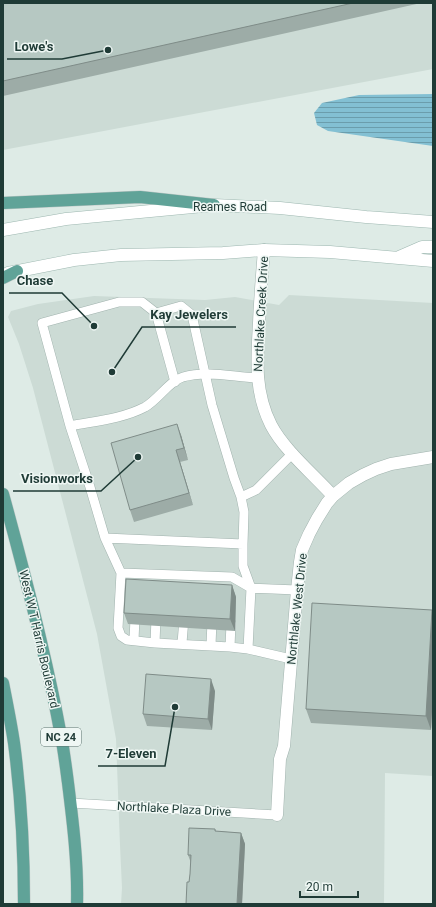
<svg xmlns="http://www.w3.org/2000/svg" width="436" height="907" viewBox="0 0 436 907" font-family="Roboto,sans-serif">
<style>
.built{fill:#ccdbd5}
.water{fill:url(#water-rules)}
.lines{fill:none;stroke-linecap:round;stroke-linejoin:round}
.service-casing{stroke:#a1b3ae;stroke-width:10}
.minor-casing{stroke:#a1b3ae;stroke-width:13}
.secondary-casing{stroke:#9db7b0;stroke-width:13}
.primary-casing{stroke:#c0c8c7;stroke-width:13}
.service{stroke:#fff;stroke-width:9}
.minor{stroke:#fff;stroke-width:12}
.secondary{stroke:#fff;stroke-width:12}
.primary{stroke:#60a398;stroke-width:12}
.wall{fill:#9daca7}
.shaded-wall{fill:#7f8c88}
.building{fill:#b6c8c2;stroke:#7f8c88}
.labels{text-anchor:middle;dominant-baseline:central;stroke-width:3;stroke-linejoin:round;paint-order:stroke}
.shield{fill:#eff7f4;stroke:#5d736f;stroke-width:1}
.shield-label{font-size:11px;font-weight:bold;fill:#1f3b36}
.street-label{font-size:12px;fill:#1f3b36;stroke:#eff7f4}
.leader{fill:none;stroke:#1f3b36;stroke-width:1.5}
.callout-dot{fill:#1f3b36;stroke:#eff7f4;stroke-width:1.5}
.callout-label{font-size:13px;text-anchor:middle;font-weight:bold;fill:#1f3b36;stroke:#eff7f4;stroke-width:3;stroke-linejoin:round;paint-order:stroke}
</style>
<defs>
<pattern id="water-rules" width="6" height="5" patternUnits="userSpaceOnUse"><rect width="6" height="5" fill="#83c0d3"/><path d="M0 2.5h6" fill="none" stroke="#6b9dac"/></pattern>
</defs>
<rect width="100%" height="100%" fill="#deebe6"/>
<!-- built -->
<path class="built" d="M3 3H433V69L3 150Z
M289 295 433 303V776L385 773 384 904H121L122 888 120 845 116 739 97 634 33 388 19 344 8 317 11 311 38 304 94 296 205 300 235 297 279 305Z"/>
<!-- water -->
<path class="water" d="M433 94V146L328 131 317 125 314 113 322 103 359 95Z"/>
<g class="lines">
<defs>
<path id="service" d="M156 313 181 306 192 315 212 405 234 478 241 497 256 490 293 453
M70 426 42 323 119 302H142L156 313 175 382
M241 497 244 512 243 544 105 538 90 487 70 426C95 421 122 419 145 407 159 399 169 381 183 377 207 370 233 377 257 378
M105 538 121 573 118 628 121 636 127 640 155 643 230 647 248 649 291 659
M243 544V566L251 588 248 649
M121 573 232 577 251 588 297 590
M134 640 135 618
M155 643 156 618
M182 643 184 619
M211 645 212 621
M230 647 231 623
M71 803 277 815"/>
<path id="minor" d="M264 250C262 274 260 299 259 323 257 359 254 391 271 425 284 450 314 475 333 496
M277 815 280 759 284 746 297 590 300 562 302 550 309 534 317 519 327 503 333 496 349 483 363 475 376 469 391 464 433 457"/>
<path id="secondary" d="M3 230 66 219 214 205 280 208 366 217 433 222
M399 257 422 247H433
M8 273 74 260 121 255 223 253 264 250 330 252 433 261"/>
<path id="primary" d="M3 203 140 197 214 205
M3 278 17 271
M3 494C25 574 46 654 61 736 64 751 66 768 68 783 73 823 78 864 77 904
M3 683C7 703 11 723 14 743 21 796 24 850 24 904"/>
</defs>
<!-- service casing -->
<use href="#service" class="service-casing"/>
<!-- minor casing -->
<use href="#minor" class="minor-casing"/>
<!-- secondary casing -->
<use href="#secondary" class="secondary-casing"/>
<!-- primary casing -->
<use href="#primary" class="primary-casing"/>
<!-- service -->
<use href="#service" class="service"/>
<!-- minor -->
<use href="#minor" class="minor"/>
<!-- secondary -->
<use href="#secondary" class="secondary"/>
<!-- primary -->
<use href="#primary" class="primary"/>
</g>
<!-- wall -->
<path class="wall" d="M3 3H421L3 96Z
M181 435 188 460 180 462 193 505 134 522 130 510Z
M232 585 236 597 235 631 128 624 124 613Z
M433 614V693L431 730 311 723 306 709Z
M215 691 212 730 147 726 143 714Z
M215 829 216 831 241 833 245 844 242 904H186L190 874 191 863 188 855Z"/>
<!-- shaded-wall -->
<path class="shaded-wall" d="M177 424 181 435 188 460 184 448Z
M176 450 180 462 193 505 189 493Z
M232 585 236 597 235 631 230 619Z
M432 610 433 614V693L431 730 426 716Z
M211 679 215 691 212 730 208 719Z
M241 833 245 844 242 904H237Z"/>
<!-- building -->
<path class="building" d="M3 3H353L3 81Z
M177 424 184 448 176 450 189 493 130 510 111 443Z
M126 579 232 585 230 619 124 613Z
M312 603 432 610 426 716 306 709Z
M146 674 211 679 208 719 143 714Z
M189 828 215 829V831L241 833 237 904H186L187 882H189L190 874 191 855H188Z"/>
<g class="labels">
<!-- shield labels -->
<rect class="shield" x="41" y="728" width="40" height="18" rx="3"/>
<g class="shield-label">
<text x="61" y="737">NC 24</text>
</g>
<!-- street labels -->
<g class="street-label">
<text x="230" y="207">Reames Road</text>
<text transform="translate(261 314) rotate(-87)">Northlake Creek Drive</text>
<text transform="translate(297 609) rotate(-84)">Northlake West Drive</text>
<text transform="translate(39 639) rotate(77)">West W T Harris Boulevard</text>
<text transform="translate(174 809) rotate(3)">Northlake Plaza Drive</text>
</g>
</g>
<!-- callouts -->
<path class="leader" d="M108 50L62 59H7M94 326L62 293H9M112 372L142 327H236M138 457L101 491H13M175 707L165 766H98"/>
<g class="callout-dot">
<circle cx="108" cy="50" r="4"/>
<circle cx="94" cy="326" r="4"/>
<circle cx="112" cy="372" r="4"/>
<circle cx="138" cy="457" r="4"/>
<circle cx="175" cy="707" r="4"/>
</g>
<g class="callout-label">
<text x="34" y="51">Lowe's</text>
<text x="35" y="285">Chase</text>
<text x="189" y="319">Kay Jewelers</text>
<text x="57" y="483">Visionworks</text>
<text x="131" y="758">7-Eleven</text>
</g>
<!-- border -->
<rect width="436" height="907" fill="none" stroke="#1f3b36" stroke-width="8"/>
<!-- scale -->
<path d="M300 891v6h58v-6" fill="none" stroke="#1f3b36" stroke-width="2"/>
<text x="306" y="891" font-size="12" fill="#1f3b36" stroke="#eff7f4" stroke-width="3" paint-order="stroke">20 m</text>
</svg>
